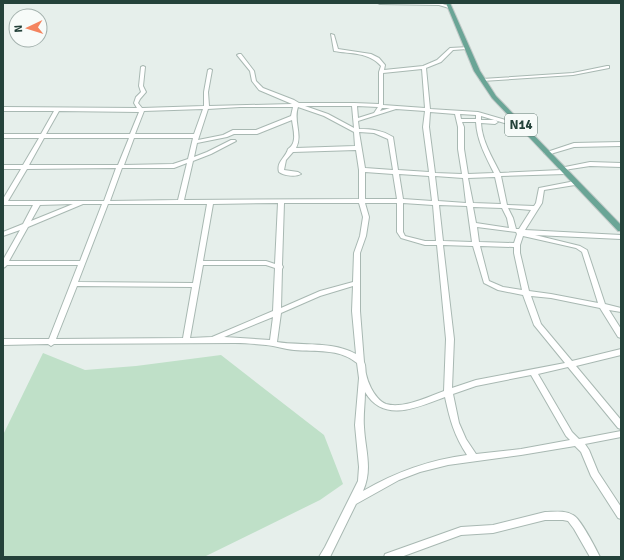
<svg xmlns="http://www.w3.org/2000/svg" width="624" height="560" viewBox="0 0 624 560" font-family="Signika,sans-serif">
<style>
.green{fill:#bfe0c8}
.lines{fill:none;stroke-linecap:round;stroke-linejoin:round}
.minor-casing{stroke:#a8b8b2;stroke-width:2}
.major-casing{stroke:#c2cac8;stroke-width:2}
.minor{fill:#fff;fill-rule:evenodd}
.major{fill:#6aa596;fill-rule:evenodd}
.labels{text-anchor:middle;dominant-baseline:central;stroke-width:4;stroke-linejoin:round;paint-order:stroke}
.shield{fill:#f7fbf9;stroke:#637a73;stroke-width:1}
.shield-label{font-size:13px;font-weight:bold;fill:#24423a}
</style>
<rect width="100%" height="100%" fill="#e6efeb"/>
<!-- green -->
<path class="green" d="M43 353 85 370 136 366 221 355 324 435 343 484 320 500 204 557H3V435Z"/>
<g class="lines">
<defs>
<path id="minor" d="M378 3H440L451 7 449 8 439 5 380 4Z
M331 34 334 35 338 49 371 54 379 58 385 65 384 70 423 66 437 60 450 48 469 47V48L467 49 453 50 441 62 426 68 430 109 478 112 523 125V127L521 128 481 116V120H495L498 122 495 124 481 123C482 141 492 157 500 173L561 170 559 169 560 168 590 162 621 163V167L590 166 564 170 568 171 569 172 566 174 501 176 507 205 534 206 536 203 539 188 575 181 578 183 575 185 544 190 542 203 525 230 621 235V239L535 235 580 246 587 250 605 304 621 308V312L609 310 621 329V338L618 337 600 308 551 298 531 296 541 324 572 361 621 349V355L576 366 621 420V429L618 428 568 367 538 374 572 432 579 439 621 431V437L585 444 589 450 598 472 621 507V519L618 518 591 476 581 452 575 446 521 455 448 465 420 472 399 480 356 504 330 557H319L325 547 358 481 359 467 355 425 359 378 357 363C339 348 316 352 294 350 285 349 275 346 266 345 256 344 245 343 235 343L54 344 51 346 48 344 3 345V339H49L78 265H7L5 267 3 268V260L20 230 3 236V232L23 224 33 205H3V199L21 169H3V165H23L39 138H3V134H41L54 111H3V107L137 108 134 103 136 97 141 92 139 86 141 67 143 66 145 67 143 86 146 92 140 99 138 103 142 108 204 106V92L208 70 210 69 212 70 208 92 209 106 292 104 259 90 252 81 250 71 237 55 239 54H241L254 71 256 81 263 88 294 100 299 103H354L379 104V72L381 66C369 52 351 54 334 51ZM422 69 425 108 383 105V73ZM305 106H352L354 128 328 114ZM357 106 378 107 374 113 358 118ZM240 107H293L291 116 256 130H233L223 135 198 140 208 109ZM298 107 324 116 354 132 355 146 296 148C303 135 293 121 298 107ZM382 108H390L380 111ZM203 109 194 134H135L144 111ZM396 109 425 111 423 127 429 172 398 170 393 137C382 130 372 129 359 129L358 121ZM59 111 139 112 130 134H46ZM430 112 455 114 458 127V149L462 174 435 173 429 127ZM460 114 476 115V119H461ZM292 120C293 129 298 143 288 149 286 157 276 162 279 172 284 176 296 177 301 174L298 172 284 170 286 160 293 152 356 150 359 170V199L184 200 193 161 211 154 236 141 235 140H231L207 152 194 157 197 143 227 137 234 134H257ZM462 122H476C477 141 486 157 494 173L468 174 464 149V127ZM359 132 374 133 388 139 393 170 365 168ZM44 138H129L118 165H29ZM134 138H193L188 159 173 164 124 165ZM187 163 178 200 110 201 122 168H174ZM116 168 104 201H8L27 169ZM365 172 393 174 397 199H365ZM399 174 429 176 432 201 403 199ZM435 176 463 178 466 203 438 201ZM495 177 501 204 473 203 468 178ZM278 203 275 264 266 261H203L213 204ZM284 203H359L363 217 360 236 354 253 353 282 320 291 281 308 282 269 283 267 282 265ZM365 203H397V232L401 238 425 245H437L446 339 444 391C428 397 403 409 386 404 380 402 374 394 371 388 369 384 367 379 366 374 365 369 366 366 364 362L360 311V253L366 236 369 217ZM403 203 433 205 436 241H425L405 236 403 232ZM73 204 31 221 40 205ZM83 204H102L80 261H9L28 227ZM108 204H207L193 283 78 282ZM439 205 467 206 472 242 443 241ZM473 207 502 208 507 218 509 228 476 223ZM508 208 531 210 519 229H516L513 218ZM477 227 516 232 517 234 514 243 479 242ZM523 236 576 248 582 252 598 303 551 294 529 291 520 253V245ZM443 245 473 246 484 283 498 290 523 295 534 325 565 363 476 380 452 388 454 339ZM480 246 514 247V253L522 290 503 287 489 281ZM203 265H266L275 268 273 311 212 337 190 338ZM77 286 192 287 183 338 56 339ZM353 286 352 311 356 354C333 341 302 346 277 342L281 313 320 296ZM273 317 270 340 224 337ZM531 375 566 436 570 440 521 449 476 454 466 439 459 423 453 394 476 386ZM365 392C384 424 418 407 445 397 450 420 454 435 467 455 429 460 396 472 363 491 373 469 365 449 364 427 363 416 365 404 365 392Z
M607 66H609V68L573 75 482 81 480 80 482 79 573 73Z
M621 142V146L574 147 547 155 544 153 574 143Z
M545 512C554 512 565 510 573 515 580 518 596 549 600 557H590L574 529 568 521 563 520H545L493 533 461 535 401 557H384L385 554 461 527 493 525Z"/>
<path id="major" d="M446 3H450L480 71 496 96 621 225V231H618L492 98 474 71Z"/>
</defs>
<!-- minor casing -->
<use href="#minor" class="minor-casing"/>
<!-- major casing -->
<use href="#major" class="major-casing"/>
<!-- minor -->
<use href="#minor" class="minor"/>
<!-- major -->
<use href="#major" class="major"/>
</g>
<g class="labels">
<!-- shield labels -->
<rect class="shield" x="505" y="114" width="32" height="22" rx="3"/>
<g class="shield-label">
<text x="521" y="125">N14</text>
</g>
</g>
<!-- border -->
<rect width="624" height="560" fill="none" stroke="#24423a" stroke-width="8"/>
<!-- north arrow -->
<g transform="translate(28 28) rotate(266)"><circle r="19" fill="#f7fbf9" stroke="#a3b1ad"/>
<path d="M0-3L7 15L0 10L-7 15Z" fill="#f4845f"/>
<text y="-6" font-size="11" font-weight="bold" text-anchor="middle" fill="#24423a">N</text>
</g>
</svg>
